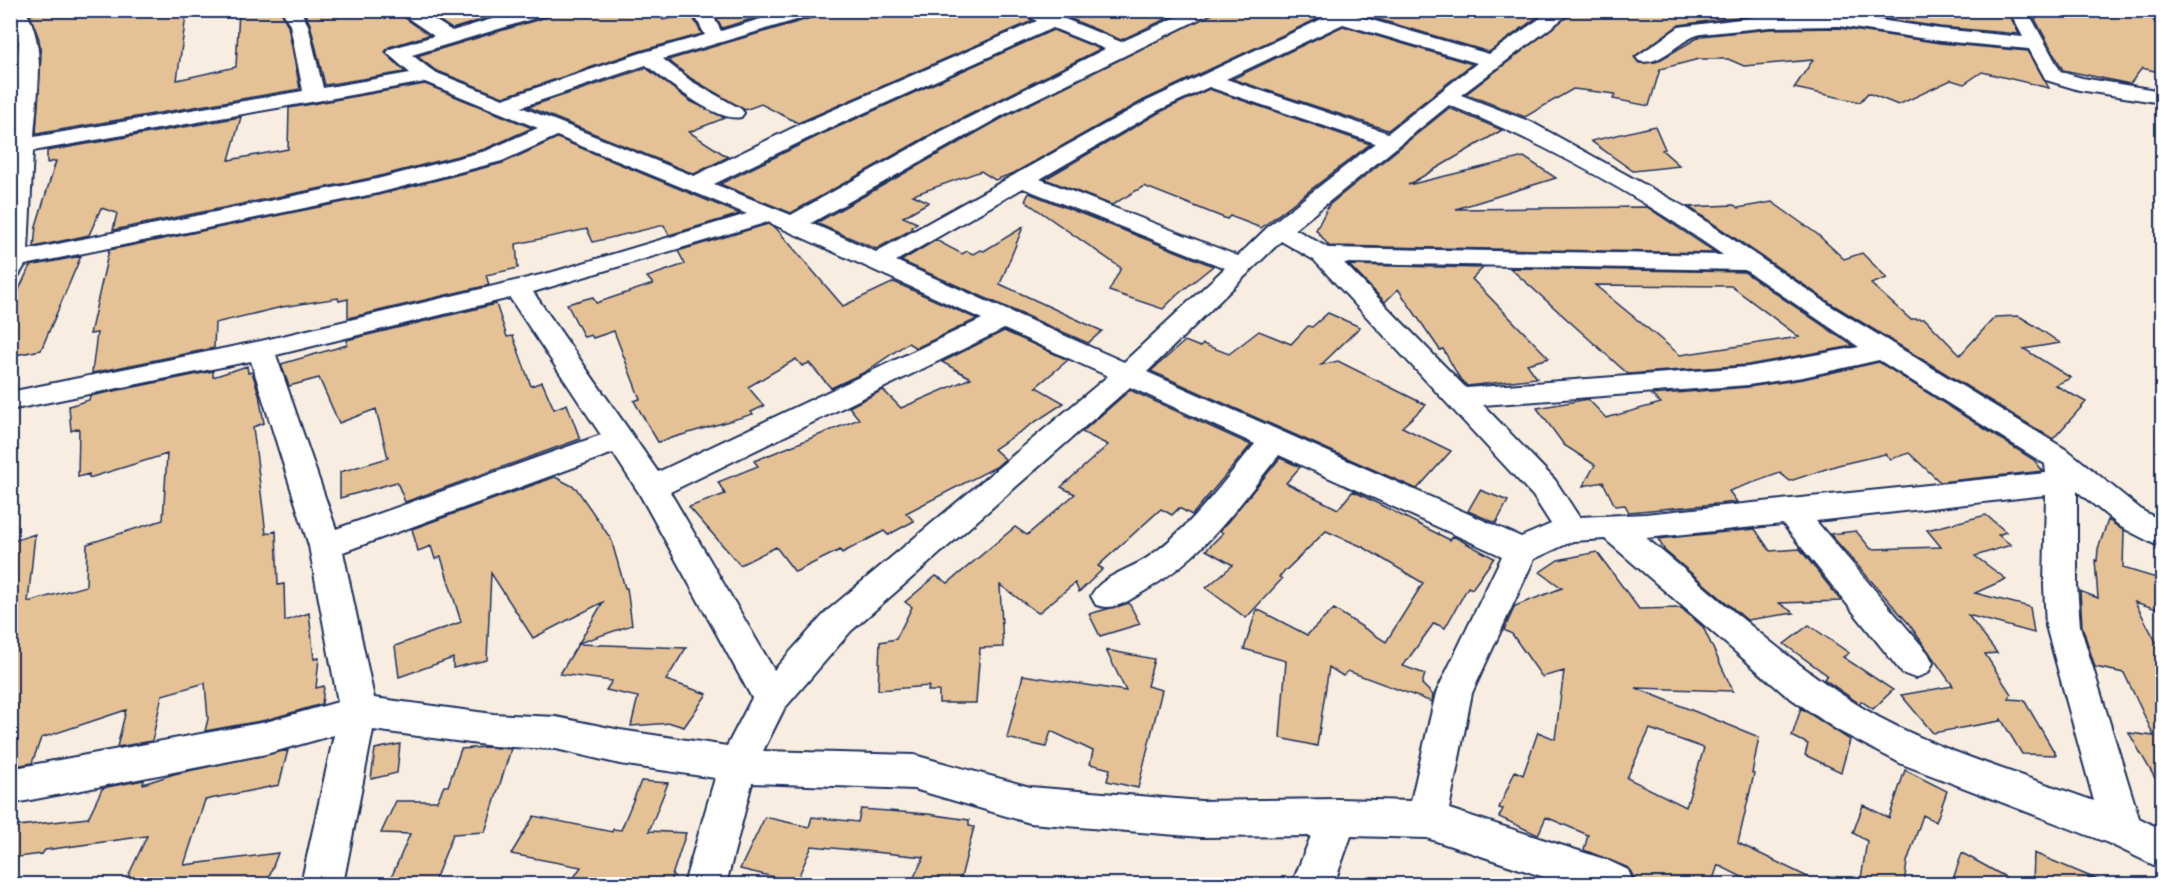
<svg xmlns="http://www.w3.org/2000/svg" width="2173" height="895" viewBox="0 0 2173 895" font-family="Delius,sans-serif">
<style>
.building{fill:#e5c296;stroke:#1b2f5e;stroke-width:1.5;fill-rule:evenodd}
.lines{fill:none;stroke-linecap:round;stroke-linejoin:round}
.street-casing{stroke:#1b2f5e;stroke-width:4}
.street{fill:#fff;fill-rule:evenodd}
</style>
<rect width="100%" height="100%" fill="#f7ede0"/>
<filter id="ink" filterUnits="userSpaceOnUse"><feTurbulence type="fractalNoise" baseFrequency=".0167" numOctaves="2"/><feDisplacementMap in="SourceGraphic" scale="12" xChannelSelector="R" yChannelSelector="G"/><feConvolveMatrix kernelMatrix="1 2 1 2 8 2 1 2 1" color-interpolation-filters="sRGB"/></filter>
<g filter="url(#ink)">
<!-- building -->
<path class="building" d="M48 10H177L186 16 177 80 236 67 239 10H280L288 26 300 89 36 134 41 56 39 39 30 15Z
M303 10H394L429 35 389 47 385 52 405 72 325 85 310 24Z
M424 10H513L452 29Z
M554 10H618L620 14 656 10 663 20 691 14 702 34 640 51 503 97 435 70 417 56 550 16Z
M713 10H781L722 28Z
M822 10H1026L1025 15 1032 21 798 123 761 104 745 110 692 79 668 60 818 16Z
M1050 10H1185L1121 40Z
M1220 10H1312L1317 19 1144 100 1014 173 995 180 981 171 913 195 929 202 903 217 917 223 911 227 913 229 876 249 816 223 1006 116Z
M1347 10H1547L1489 52Z
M1576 10H2007L2019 34 1940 27 1839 12 1770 13 1679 25 1634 57 1639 63 1656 62 1701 36 1770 29 1839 28 1940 43 2028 51 2049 88 1982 72 1964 84 1951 80 1898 105 1868 93 1860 102 1794 88 1813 60 1744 66 1728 59H1699L1660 69 1649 106 1613 99 1615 94 1573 89 1525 117 1466 94Z
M2030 10H2148L2155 23 2163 24V73L2142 68 2130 84 2063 70Z
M10 20 17 42 10 122Z
M1343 26 1472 64 1388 130 1232 79Z
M1053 30 1100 49 937 131 791 213 720 184 820 135Z
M646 68 690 101 725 118 689 132 728 157 694 174 528 107Z
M425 84 532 128 485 149 376 177 113 230 117 213 101 208 89 235 34 247 36 226 56 161 47 163V151L241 117 229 160 288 149 289 108Z
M1209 89 1370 144 1261 228 1230 216 1227 219 1144 186 1112 205 1045 179 1160 112Z
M1449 108 1502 130 1408 185 1524 157 1556 178 1456 209 1647 207 1716 253 1329 246 1316 230 1329 205Z
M1655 126 1665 149 1662 150 1680 166 1633 171 1591 141Z
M557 138 740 214 669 235 664 225 593 242 587 229 516 244 518 268 486 275 489 285 348 318V299L339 301 338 298 282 307 215 323 214 348 92 373 97 333 90 334 109 250 378 195 503 163Z
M1029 193 1158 244 1213 266 1177 295 1163 309 1109 291 1121 268 1025 201Z
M1772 202 1817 234 1844 259 1862 253 1887 278 1871 284 1910 319H1925L1960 355 1995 317 2019 316 2032 324 2060 343 2024 349 2071 378 2055 385 2086 402 2053 439 1835 306 1689 207 1734 205 1738 208Z
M768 224 776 228 843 306 894 282 977 319 916 348 908 343 865 372 831 388 809 363 802 366 796 359 748 387 764 406 751 412 753 414 658 442 634 401 640 399 614 331 593 338 591 335 584 337 567 304 593 297 596 303 653 284 647 277 685 264 678 251Z
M1023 227 1000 284 1102 331 1088 343 901 261 936 240 962 254 967 251 973 254 980 250 984 251Z
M81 256 41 350 10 356V309L30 266Z
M1349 265 1483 268 1472 279 1549 358 1527 364 1537 378 1467 386 1459 377 1443 349 1440 350 1398 289 1385 302Z
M1510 268 1744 272 1853 346 1748 365 1628 374ZM1595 285 1731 286 1799 337 1680 355Z
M496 304 507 337 513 336 531 386 542 382 554 409 567 404 580 439 405 502 397 482 340 498V472L388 458 376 409 339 423 319 378 289 386 281 364 347 345V340Z
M1328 313 1360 327 1321 365 1338 361 1426 405 1402 427 1451 451 1417 489 1151 371 1185 341 1200 347 1203 344 1229 354 1259 331 1291 344 1308 326 1312 327Z
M1004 331 1068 360 1036 387 1064 403 994 449 1005 459 996 467 906 513 914 521 888 535 884 531 842 553 840 550 795 572 776 547 740 565 689 507 725 494 718 482 758 466 754 461 859 419 849 407 883 390 901 408 971 378 942 362Z
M1879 362 2034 460 2043 471 1940 482 1909 453 1891 459 1885 454 1838 465 1790 481 1780 473 1729 491 1737 502 1629 512 1625 505 1615 506 1603 482 1583 486 1595 465 1564 445 1537 408 1588 399 1606 418 1661 403 1651 395 1748 387 1803 379Z
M247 366 248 373 252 372 259 394 264 423 253 427 266 534 276 531 278 585 284 584 285 621 309 613 314 659 319 658 316 688 324 686 322 704 266 720 205 731 208 719 205 683 162 695 152 741 117 747 126 710 41 738 32 763 10 767V542L35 534 28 602 86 586 87 544 163 520 167 454 89 478V474L78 477 79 428 71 431 69 406 89 400 90 396 213 371V377Z
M1130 390 1251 445 1192 515 1179 508 1172 515 1161 509 1098 566 1103 569 1079 592 1075 583 1038 613 1000 585 1003 647 980 648 976 703H939V691H928L929 686 878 690 880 642 896 639 912 607 905 602 936 576 948 583 1015 527 1027 535 1075 494 1061 487 1108 445 1082 432Z
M1280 458 1300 467 1286 483 1338 509 1353 491 1450 540 1453 536 1494 558 1472 589 1468 587 1445 628 1434 623 1403 666 1425 674 1422 684 1433 695 1432 702 1348 671 1343 676 1329 667 1317 746 1280 738 1286 661 1244 649 1257 609 1307 635 1334 609 1386 642 1423 583 1363 547 1326 531 1279 577 1282 579 1246 618 1206 588 1233 565 1206 550 1223 533 1220 531Z
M555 477 576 488 611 539 625 588H627L632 625 579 643 603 602 533 638 491 573 487 660 453 668V658L399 677 395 646 461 622 441 557 435 559 431 546 418 551 412 529Z
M1480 490 1508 501 1496 523 1468 511Z
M1986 515 2006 532 1998 535 2011 545 1975 556 2006 579 1975 593 2030 607 2034 633 1968 615 1997 653 1985 654 2011 694 2009 699 2024 700 2056 755 2022 754 2001 719 2000 721 1933 733 1901 695 1953 686 1909 624 1830 534 1856 531 1871 549 1941 547 1927 530Z
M2108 520 2124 531 2123 568 2163 580V611L2135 602 2163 655V792L2129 733 2154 736 2124 673 2095 667 2082 626 2080 591 2098 598 2095 560 2097 561 2098 549Z
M1755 529 1770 551 1800 549 1841 601 1779 603 1794 613 1747 620 1665 551 1658 539Z
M1597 552 1639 609 1681 608 1703 627 1733 691 1636 688 1759 737 1752 773 1754 774 1738 843 1824 885H1758L1718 865 1711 885H1647L1634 878 1629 868 1584 850 1588 835 1546 817 1538 835 1499 817 1503 809 1499 808 1515 771 1523 775 1538 732 1555 739 1564 671 1542 677 1512 634 1504 630 1515 606 1562 588 1540 572 1558 560ZM1650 729 1704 748 1686 807 1627 778Z
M1129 603 1140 624 1100 636 1089 614Z
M1809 625 1849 653 1843 657 1893 690 1873 709 1861 701 1860 704 1824 679 1827 675 1784 644Z
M578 644 686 648 666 680 707 694 684 727 671 723 631 726 638 697 606 690 612 681 560 674Z
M1106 650 1154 659 1147 686 1162 690 1138 788 1107 781 1110 769 1090 764 1093 751 1051 731 1046 747 1007 738 1023 675 1126 691Z
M1801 708 1850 740 1841 772 1805 755 1808 744 1792 736Z
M400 744 397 773 371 779 375 749Z
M486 747 511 749 485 832 453 834 433 885H388L410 834 381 833 396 801H437L444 786H448L461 749Z
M288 750 279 785 205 800 184 865 278 853 266 885H124L147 836 45 850 42 854 10 858V827L88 818 102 789 107 787 144 780 143 784 174 774Z
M1905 770 1947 791 1936 822 1923 815 1907 862 1904 885H1860L1867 841 1853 833 1863 805 1889 818Z
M641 781 668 783 649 831 686 833 669 885H569L581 867 511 854 534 816 612 832 613 829 621 830Z
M861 809 928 814 969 820V826L974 827 959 885H910L924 857 812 846 796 882 740 869 765 817 809 827 812 817 858 822Z
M1962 853 2020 885H1951Z
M2034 853 2108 884V885H2033Z"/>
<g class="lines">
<defs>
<path id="street" d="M10 10H25C48 47 36 96 34 137L303 91 290 25 282 10H300L308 25 323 88 410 73 387 53 390 49 434 36 396 10H419L452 31 522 10H552L549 14 412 55 434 72 503 99 641 53 705 35 692 10H710L721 31 790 10H820L817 14 663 59 691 81 741 109 744 113 741 117C717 123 665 80 646 65L521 107 694 176 803 123 1037 21 1027 14 1029 10H1043L1121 42 1192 10H1218L1005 114 811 223 876 252 1145 102 1324 18 1316 16 1314 10H1337L1489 54 1552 10H1574L1461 95 1531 122 1685 207 1834 308 2070 452 2143 511 2162 521V548L2121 527 2077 491V585L2080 626 2139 818 2162 830V869L2108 843 1902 764 1837 730 1783 693 1605 539 1573 541 1534 559 1472 693 1449 809 1607 860 1628 870 1634 884H1565L1427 838 1351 836 1334 884H1292L1311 836 1201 837 1030 823 914 789 752 783 726 884H684L715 778 620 764 556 749 493 746 373 730 343 884H301L334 735 266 754 10 804V769L266 722 338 702 309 546 251 361 10 410V392L261 341 553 272 747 214 557 136 502 161 378 193 25 265 19 275 10 277V158L19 42ZM1343 24 1477 63 1388 133 1226 79ZM1053 28 1105 49 938 133 791 215 714 184 819 133ZM425 82 538 128 486 151 377 179 28 250 33 151ZM1209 87 1375 143 1270 225 1238 256 1040 179 1159 110ZM1449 105C1546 144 1638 195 1723 255L1328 248 1295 229ZM1023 188 1225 268 1124 362 896 261ZM768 222 982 319 658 472 533 292ZM1281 241 1314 260 1533 496 1551 524 1521 537 1147 372ZM1344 263 1745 270 1859 347 1748 367 1466 388ZM510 298 601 435 336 529 276 355ZM1004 329 1108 376 827 611 774 670 670 492ZM1879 360 2045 464 2046 473 1645 514 1579 517 1555 480 1483 405 1748 385 1803 377ZM1130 387 1255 444C1222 483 1191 528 1147 558 1129 570 1101 576 1091 596L1096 605C1115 611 1126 602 1143 592 1205 556 1235 510 1279 455L1502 556 1436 693 1411 801 1338 799 1201 801 1030 787 914 755 763 751 784 709 851 631ZM613 453 639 493 752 698 727 746 620 730 556 717 493 714 374 698 343 552ZM2046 495 2044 585 2046 626 2094 801C2018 773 1930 749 1861 707 1784 659 1716 595 1646 538L1783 524 1902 673 1915 678 1928 673 1933 663 1928 653 1816 521Z
M2009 10H2027L2061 72 2082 78 2162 91V103L2079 90 2046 80 2029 49 1940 41 1839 26 1770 27 1701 34C1680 38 1661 67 1639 61L1636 57 1679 27 1770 15 1839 14 1940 29 2023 37Z"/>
</defs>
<!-- street casing -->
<use href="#street" class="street-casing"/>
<!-- street -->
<use href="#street" class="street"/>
</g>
</g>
<!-- margin -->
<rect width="2173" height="895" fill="none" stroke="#fff" stroke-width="36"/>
<rect x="18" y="18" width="2137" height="859" fill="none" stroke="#1b2f5e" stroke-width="2" filter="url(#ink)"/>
</svg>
